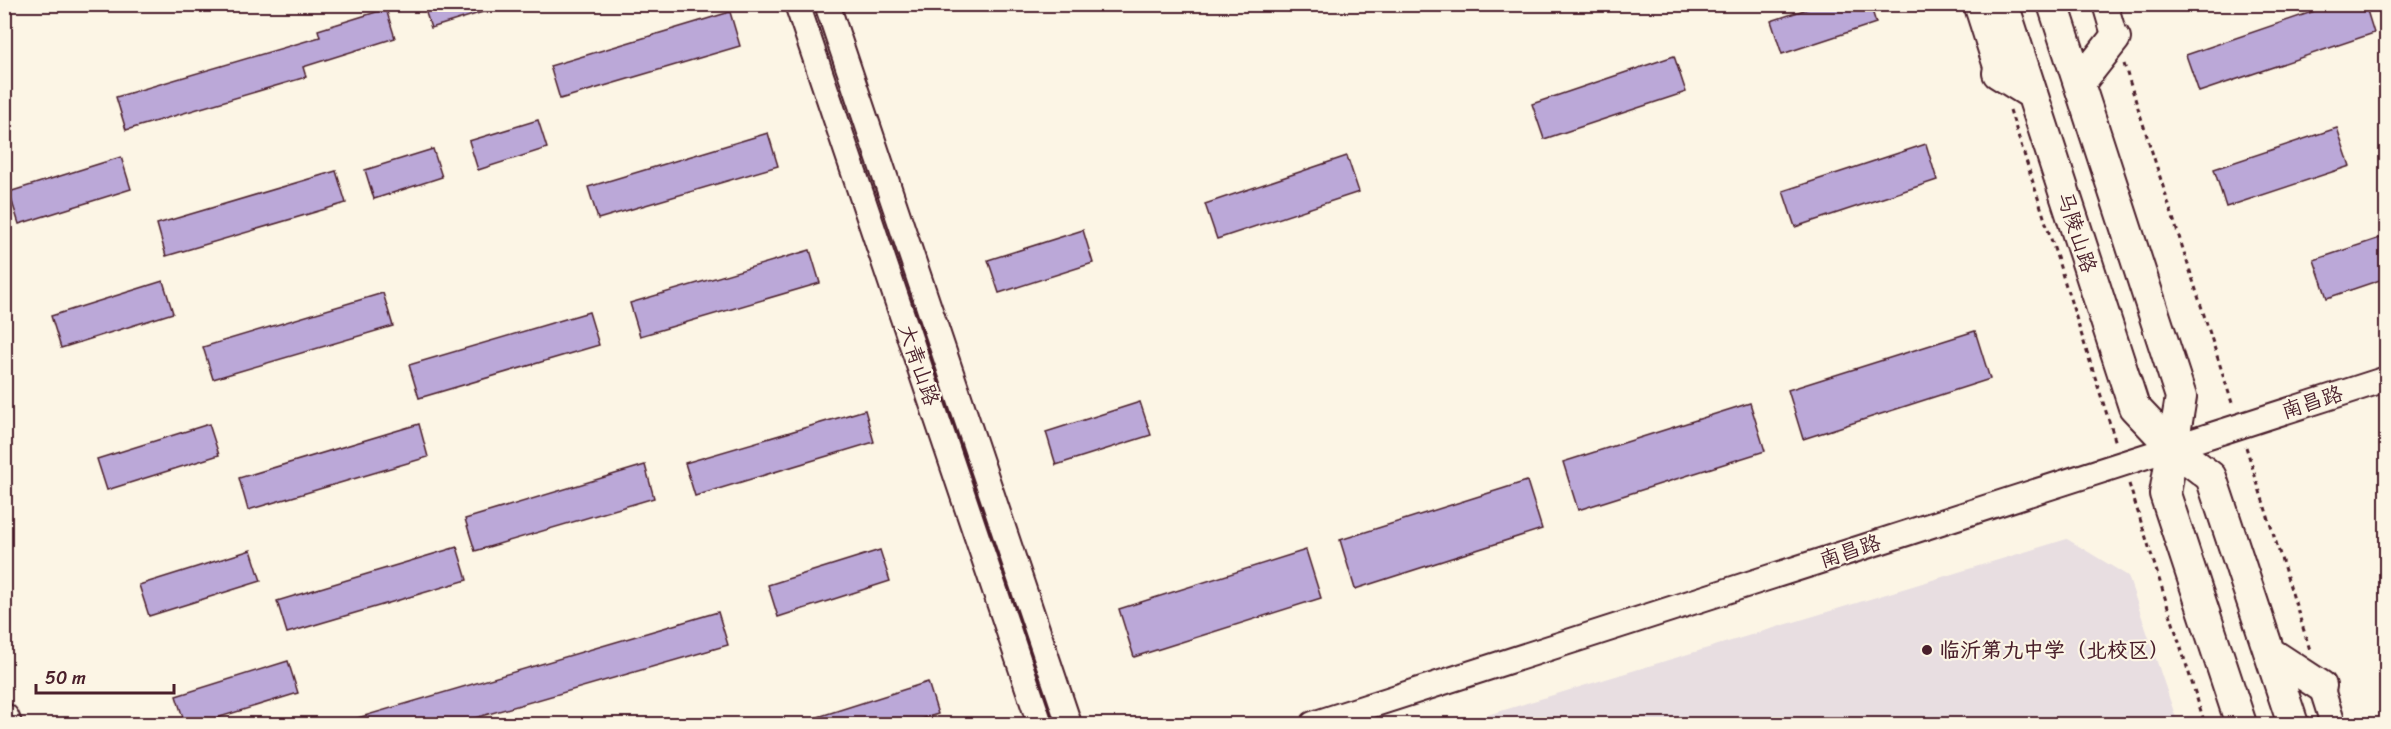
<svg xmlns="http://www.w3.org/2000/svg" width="2391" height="729" viewBox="0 0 2391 729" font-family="Sriracha,'LXGW WenKai TC',sans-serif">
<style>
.built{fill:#e8dee1}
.building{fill:#bba8d8;stroke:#4a1f2b;stroke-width:1.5}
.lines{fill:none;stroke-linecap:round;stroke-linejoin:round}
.minor-casing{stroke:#4a1f2b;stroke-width:28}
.major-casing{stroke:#4a1f2b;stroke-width:34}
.path{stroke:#4a1f2b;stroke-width:3;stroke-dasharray:4.5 4.5;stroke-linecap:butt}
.minor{stroke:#fcf5e5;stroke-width:24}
.major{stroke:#fcf5e5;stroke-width:30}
.poi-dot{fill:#4a1f2b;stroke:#fcf5e5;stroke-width:2}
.labels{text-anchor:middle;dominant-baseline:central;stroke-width:4.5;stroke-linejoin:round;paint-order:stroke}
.street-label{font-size:21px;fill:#4a1f2b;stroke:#fcf5e5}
.poi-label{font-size:21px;font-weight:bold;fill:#4a1f2b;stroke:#fcf5e5;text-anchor:start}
</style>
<rect width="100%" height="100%" fill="#fcf5e5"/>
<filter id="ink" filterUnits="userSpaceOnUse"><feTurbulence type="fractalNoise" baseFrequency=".0167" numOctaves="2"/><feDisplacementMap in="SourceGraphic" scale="12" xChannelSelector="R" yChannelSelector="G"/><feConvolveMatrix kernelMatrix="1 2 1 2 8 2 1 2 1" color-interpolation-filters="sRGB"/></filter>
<g filter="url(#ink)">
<!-- built -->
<path class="built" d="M2067 539 2128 576 2178 724H1458Z"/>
<!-- building -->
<path class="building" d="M423 4H495L496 8 431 28Z
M1822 4H1870L1876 23 1782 54 1771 21Z
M2335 4H2365L2374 33 2199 92 2186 55Z
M386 9 395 38 303 67 306 77 126 130 116 97 320 37 318 30Z
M730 12 740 46 560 99 550 66Z
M1674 56 1686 92 1544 139 1532 104Z
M538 120 547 148 478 170 469 141Z
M2337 128 2350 166 2226 207 2214 169Z
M768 133 778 166 598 219 588 187Z
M1926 144 1937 180 1795 227 1783 191Z
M433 149 442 177 374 199 365 170Z
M1347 156 1359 192 1217 239 1205 204Z
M121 157 131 189 19 224 9 192Z
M336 171 346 203 166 256 157 224Z
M1083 230 1093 263 999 293 988 260Z
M2386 236V278L2327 298 2314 260Z
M810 250 820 283 640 336 630 303Z
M163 281 173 313 61 348 51 316Z
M383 293 393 326 213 379 203 347Z
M589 312 599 345 419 398 409 365Z
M1975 331 1990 379 1803 439 1788 390Z
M1140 402 1151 435 1056 465 1046 432Z
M1750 403 1765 451 1578 510 1563 462Z
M865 410 874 442 695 496 685 463Z
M209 424 219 455 107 490 97 459Z
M419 424 428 457 248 510 239 478Z
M645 465 654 498 475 551 465 519Z
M1527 481 1542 529 1355 589 1340 540Z
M457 547 467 580 287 633 277 601Z
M251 550 261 581 149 616 139 585Z
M880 550 890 581 778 617 768 585Z
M1306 550 1321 598 1134 657 1119 609Z
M718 612 728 645 454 724H347V721Z
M288 661 298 693 197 724H185L176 696Z
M928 682 938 714 905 724H805V721Z"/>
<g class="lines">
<defs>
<path id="minor" d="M797 4 1040 724
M827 4 1069 724
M1976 4 1998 73
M2105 4 2115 38
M2321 686 2333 724
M1313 724 2386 379"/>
<path id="major" d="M2003 4 2134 407 2172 447 2211 477 2293 724
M2053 4 2181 397 2165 494 2241 724
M1998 73 2032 94
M2079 84 2115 38
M2269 652 2321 686
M4 719 6 724"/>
</defs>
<!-- minor casing -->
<use href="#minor" class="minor-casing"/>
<!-- major casing -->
<use href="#major" class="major-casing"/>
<!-- path -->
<path class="path" d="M2124 64 2233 406
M2010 110 2116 443
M2246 447 2310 650
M2129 484 2205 724"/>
<!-- minor -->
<use href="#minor" class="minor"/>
<!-- major -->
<use href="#major" class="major"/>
</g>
</g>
<!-- markers -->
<circle class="poi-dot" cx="1927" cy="650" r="6"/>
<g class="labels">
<!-- street labels -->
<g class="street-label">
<text transform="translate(2077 232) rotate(72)">马陵山路</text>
<text transform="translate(919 365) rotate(71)">大青山路</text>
<text transform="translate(2312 402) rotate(-18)">南昌路</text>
<text transform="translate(1850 551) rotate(-18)">南昌路</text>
</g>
<!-- poi labels -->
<g class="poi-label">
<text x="1939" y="650">临沂第九中学（北校区）</text>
</g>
</g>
<!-- margin -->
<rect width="2391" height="729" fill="none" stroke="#fcf5e5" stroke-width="24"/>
<rect x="12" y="12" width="2367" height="705" fill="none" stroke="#4a1f2b" stroke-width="2" filter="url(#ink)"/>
<!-- scale -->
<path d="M36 684v9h138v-9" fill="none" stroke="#4a1f2b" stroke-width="3"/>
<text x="45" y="684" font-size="18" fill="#4a1f2b" stroke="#fcf5e5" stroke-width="4.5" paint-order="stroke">50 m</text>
</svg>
